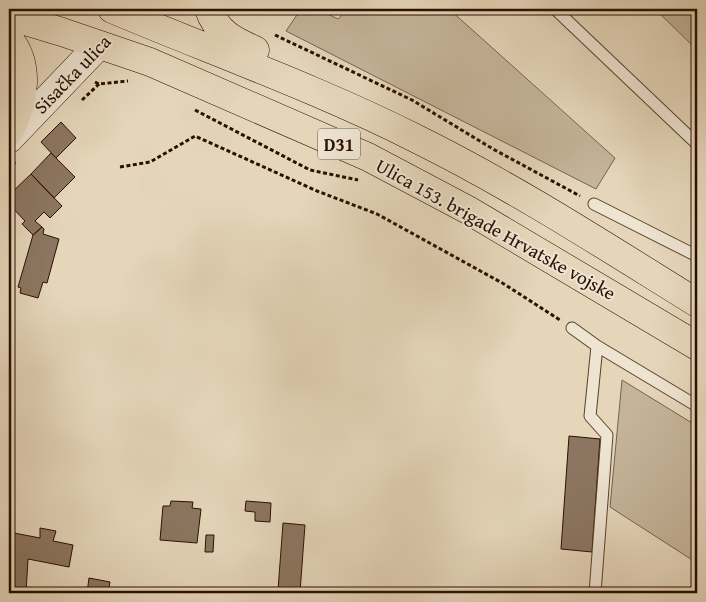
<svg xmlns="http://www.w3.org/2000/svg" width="706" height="602" viewBox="0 0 706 602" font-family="'Gentium Book Plus',serif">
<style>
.green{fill:#c5b49a;stroke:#78624d}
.building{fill:#8c7661;stroke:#2b0f00}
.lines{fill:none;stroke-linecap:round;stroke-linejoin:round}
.service-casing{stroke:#5a412e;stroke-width:13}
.secondary-casing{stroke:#2b0f00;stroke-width:29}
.primary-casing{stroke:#2b0f00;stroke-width:29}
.path{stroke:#2b0f00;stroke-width:3;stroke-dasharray:4 2.5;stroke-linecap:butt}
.service{stroke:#eee4d2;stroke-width:11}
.secondary{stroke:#eee4d2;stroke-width:28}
.primary{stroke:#e5d6ba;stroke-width:28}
.labels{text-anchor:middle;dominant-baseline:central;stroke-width:4;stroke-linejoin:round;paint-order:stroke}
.shield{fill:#eee4d2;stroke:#664f3f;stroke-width:1}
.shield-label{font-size:18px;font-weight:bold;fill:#2b0f00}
.street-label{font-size:19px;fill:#2b0f00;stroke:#eee4d2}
</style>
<rect width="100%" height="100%" fill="#e5d6ba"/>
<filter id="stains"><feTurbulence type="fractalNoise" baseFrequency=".004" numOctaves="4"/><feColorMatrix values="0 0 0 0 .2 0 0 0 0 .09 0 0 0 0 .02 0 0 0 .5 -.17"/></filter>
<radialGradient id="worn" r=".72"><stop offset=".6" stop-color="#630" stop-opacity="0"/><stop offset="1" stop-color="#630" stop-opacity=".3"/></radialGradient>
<!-- green -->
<path class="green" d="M301 9H317L338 19 348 9H449L615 158 596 189 286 31Z
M655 9H697V50Z
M622 380 697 426V563L610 507Z"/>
<!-- building -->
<path class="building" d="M61 122 76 138 56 158 41 142Z
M51 153 75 177 54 198 31 174Z
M31 174 62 206 50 218 44 212 35 221 42 227 33 235 22 224 25 221 9 204V195Z
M42 227 44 229 43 234 59 239 47 283 43 282 38 298 20 293 21 288 18 287 33 235Z
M569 436 600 439 592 552 561 549Z
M171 501 193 502 192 508 201 509 197 543 160 540 163 506H170Z
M246 501 271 503 270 522 255 521V512L245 511Z
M283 523 305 525 300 592 278 590Z
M40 528 56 531 53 541 73 545 69 567 28 559 26 593H9V532L40 538Z
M206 535H214L213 552H205Z
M89 578 110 582 108 593H87Z
M153 590 172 591 171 593H152Z"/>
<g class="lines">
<defs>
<path id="service" d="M555 9 697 144
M594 204 697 256
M572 328 597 346 697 406
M595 593 607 435 590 416 597 346"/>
<path id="secondary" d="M9 139 99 45"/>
<path id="primary" d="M112 9C214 52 318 89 417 139 514 187 605 246 697 303
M209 9C216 32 234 41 255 50
M9 16 62 32 150 62 368 157 468 210 697 346
M9 39C31 65 24 104 9 132"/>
</defs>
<!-- service casing -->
<use href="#service" class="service-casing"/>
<!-- secondary casing -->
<use href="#secondary" class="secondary-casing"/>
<!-- primary casing -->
<use href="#primary" class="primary-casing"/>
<!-- path -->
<path class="path" d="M275 35 412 100 493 149 580 196
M95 82 99 84 128 81
M82 100 99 84
M195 110 310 170 358 180
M120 167 150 162 195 136 317 191 377 214 504 284 560 320
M9 169 15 162"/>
<!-- service -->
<use href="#service" class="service"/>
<!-- secondary -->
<use href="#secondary" class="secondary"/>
<!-- primary -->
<use href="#primary" class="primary"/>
</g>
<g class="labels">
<!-- shield labels -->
<rect class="shield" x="318" y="128.5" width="42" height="31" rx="4"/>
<g class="shield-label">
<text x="339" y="144">D31</text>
</g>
<!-- street labels -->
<g class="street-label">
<text transform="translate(72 74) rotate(-46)">Sisačka ulica</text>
<text transform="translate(496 229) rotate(29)">Ulica 153. brigade Hrvatske vojske</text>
</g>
</g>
<!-- margin -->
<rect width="706" height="602" fill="none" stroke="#e5d6ba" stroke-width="30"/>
<rect x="10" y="10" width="686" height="582" fill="none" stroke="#2b0f00" stroke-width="2.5"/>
<rect x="15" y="15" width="676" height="572" fill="none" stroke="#2b0f00"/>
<rect width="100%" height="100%" filter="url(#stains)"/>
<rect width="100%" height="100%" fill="url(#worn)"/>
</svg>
